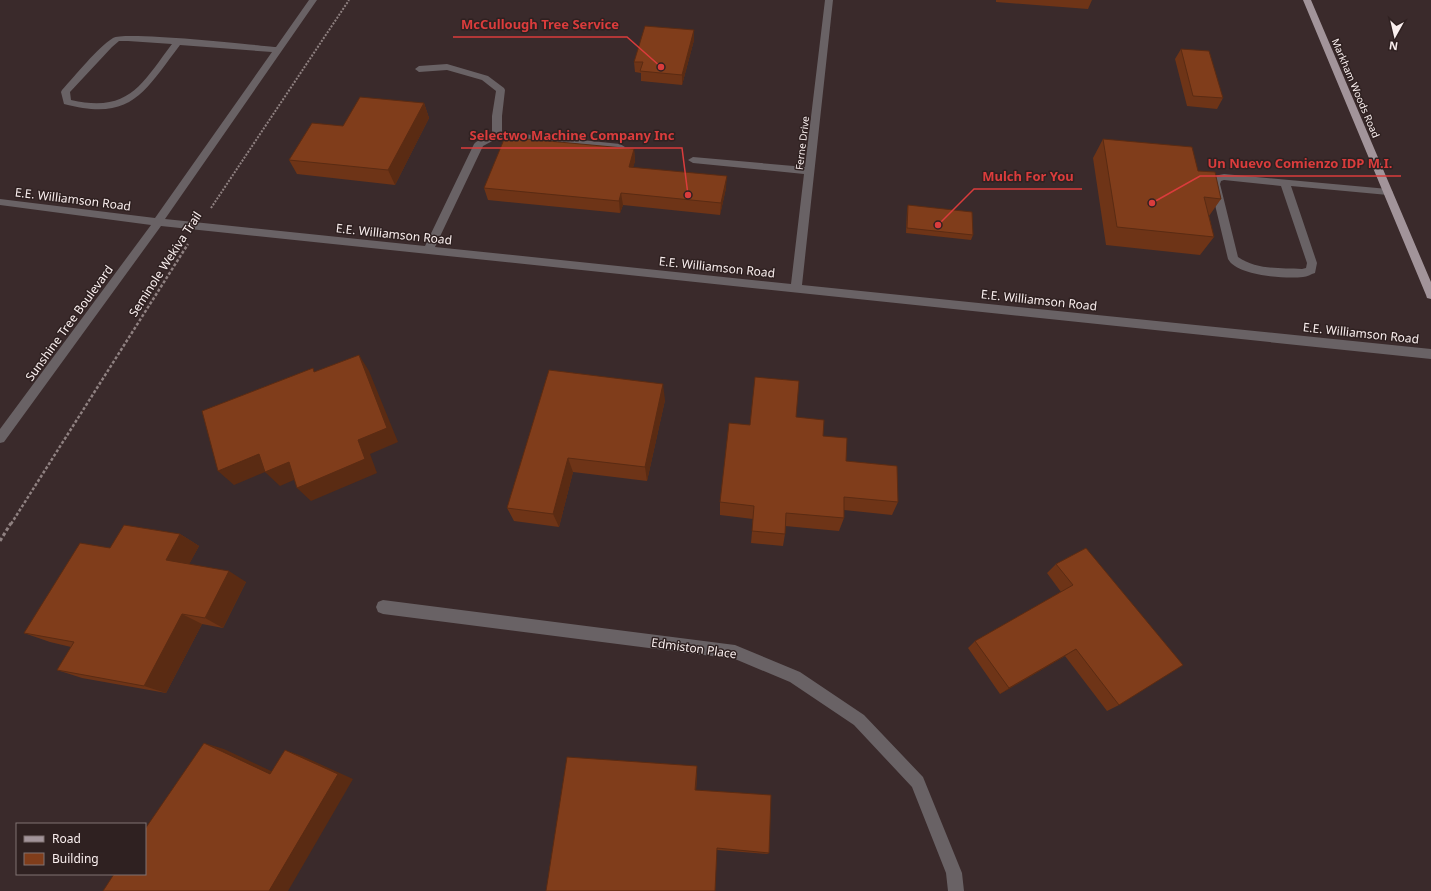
<svg xmlns="http://www.w3.org/2000/svg" width="1431" height="891" viewBox="0 0 1431 891" font-family="'Noto Sans',sans-serif">
<style>
.lines{fill:none;stroke-linecap:round;stroke-linejoin:round}
.path-far2{stroke:#8f8181;stroke-width:2;stroke-dasharray:2 1.5;stroke-linecap:butt}
.path-far1{stroke:#8f8181;stroke-width:2.5;stroke-dasharray:3 2;stroke-linecap:butt}
.path{stroke:#8f8181;stroke-width:3;stroke-dasharray:3.5 2.5;stroke-linecap:butt}
.minor{fill:#696265;fill-rule:evenodd}
.major{fill:#a2949a;fill-rule:evenodd}
.wall{fill:#6e3417}
.shaded-wall{fill:#5a2b13}
.building{fill:#803d1b;stroke:#5a2b13}
.labels{text-anchor:middle;dominant-baseline:central;stroke-width:3;stroke-linejoin:round;paint-order:stroke}
.far-street-label{font-size:10px;fill:#faefef;stroke:#2f2121}
.street-label{font-size:12px;fill:#faefef;stroke:#2f2121}
.leader{fill:none;stroke:#da3c3c;stroke-width:1.5}
.callout-dot{fill:#da3c3c;stroke:#2f2121;stroke-width:1.5}
.callout-label{font-size:13px;text-anchor:middle;font-weight:bold;fill:#da3c3c;stroke:#2f2121;stroke-width:3;stroke-linejoin:round;paint-order:stroke}
</style>
<rect width="100%" height="100%" fill="#3a2a2b"/>
<g class="lines">
<!-- path-far2 -->
<path class="path-far2" d="M211 208 349 0"/>
<!-- path-far1 -->
<path class="path-far1" d="M11 524 188 244"/>
<!-- path -->
<path class="path" d="M0 541 11 523"/>
<!-- minor -->
<path class="minor" d="M309 0H317L165 219 425 246 474 144 476 142 492 133V116L496 91 482 80 447 70 419 72 415 69 419 66 447 64 488 76 504 88 505 90 502 116V132L620 144 625 147 620 150 498 138 483 146 435 247 791 284 804 174 693 163 688 160 693 157 805 167 825 0H833L802 285 1431 349V359L161 226 4 442 0 443V429L151 225 0 205V199L155 218 272 52 180 45C144 92 132 122 64 104L61 92 62 90C75 76 98 47 113 38 125 31 253 45 276 47ZM119 41H128L172 44C141 85 129 113 71 100L70 92 112 47Z
M1224 174 1388 189 1393 192 1388 195 1291 186 1317 263 1315 273C1311 274 1307 277 1303 277 1285 279 1237 276 1228 259L1210 184 1214 176ZM1224 180 1281 186 1307 263 1306 268 1302 269C1280 268 1257 270 1238 257L1220 184 1221 181Z
M383 600 735 645 800 672 864 715 923 777 962 873 964 891H948L946 873 912 787 854 725 790 682 735 659 383 614 378 612 376 607 378 602Z"/>
<!-- major -->
<path class="major" d="M1303 0H1311L1431 282V299L1427 298 1426 295Z"/>
</g>
<!-- wall -->
<path class="wall" d="M996 0H1092L1088 9 996 2Z
M694 40 682 85 641 81V73L635 72 634 62Z
M1181 49 1223 98 1217 109 1187 106 1175 59Z
M424 103 429 118 395 185 297 174 289 160 343 126Z
M1103 139 1198 171 1221 199 1209 216 1214 237 1200 255 1106 245 1093 158Z
M634 149 635 161 633 167 726 188 720 215 623 205 620 213 488 200 484 188Z
M908 205 973 235 971 240 906 233 907 210Z
M549 370 665 400 647 481 573 472 559 527 514 521 507 508Z
M796 417 823 436 846 461 898 502 892 515 844 510V518L839 531 785 526V534L783 546 751 543 753 519 720 515V502L750 425Z
M180 534 199 546 189 564 246 582 223 628 202 624 166 693 82 678 57 670 71 647 50 642 24 633 110 548Z
M1086 548 1119 705 1107 711 1065 656 1000 694 968 648 975 641 1061 592 1047 573 1056 564Z
M697 771 696 790 769 853 767 854 717 850 546 891Z"/>
<!-- shaded-wall -->
<path class="shaded-wall" d="M694 30V40L682 85V75Z
M424 103 429 118 395 185 388 170Z
M634 149 635 161 630 179 629 167Z
M727 176 726 188 720 215 721 203Z
M621 193 623 205 620 213 619 201Z
M359 355 369 371 398 442 370 454 377 473 311 501 297 488 358 440Z
M663 384 665 400 647 481 645 467Z
M259 454 289 462 303 476 280 486 265 472 234 485 218 471Z
M568 458 573 472 559 527 553 514Z
M180 534 199 546 185 572 166 560Z
M229 571 246 582 223 628 205 618Z
M182 614 202 624 166 693 144 686Z
M1076 649 1065 656 1000 694 1009 688Z
M204 743 224 749 288 779 270 774Z
M285 750 302 756 353 779 288 891H269Z
M697 766V771L696 794 695 790Z"/>
<!-- building -->
<path class="building" d="M645 26 694 30 682 75 640 71 643 62H634Z
M1181 49 1209 51 1223 98 1193 96Z
M360 97 424 103 388 170 289 160 312 123 343 126Z
M505 137 634 149 629 167 727 176 721 203 621 193 619 201 484 188Z
M1103 139 1192 147 1198 171 1215 172 1221 199 1204 197 1214 237 1117 227Z
M908 205 972 212 973 235 907 228Z
M359 355 387 428 358 440 365 459 297 488 289 462 265 472 259 454 218 471 202 411 313 368 314 372Z
M549 370 663 384 645 467 568 458 553 514 507 508Z
M755 377 799 381 796 417 824 420 823 436 847 438 846 461 897 466 898 502 844 497V518L786 513 785 534 752 531 754 506 720 502 729 423 750 425Z
M124 525 180 534 166 560 229 571 205 618 182 614 144 686 57 670 74 642 24 633 80 543 110 548Z
M1086 548 1183 665 1119 705 1076 649 1009 688 975 641 1073 585 1056 564Z
M204 743 270 774 285 750 338 774 269 891H103L114 874H145V829Z
M567 757 697 766 695 790 771 795 769 853 717 848 715 891H546Z"/>
<g class="labels">
<!-- far-street labels -->
<g class="far-street-label">
<text transform="translate(1356 88) rotate(67)">Markham Woods Road</text>
<text transform="translate(802 143) rotate(-83)">Ferne Drive</text>
</g>
<!-- street labels -->
<g class="street-label">
<text transform="translate(73 199) rotate(7)">E.E. Williamson Road</text>
<text transform="translate(394 234) rotate(6)">E.E. Williamson Road</text>
<text transform="translate(165 264) rotate(-57)">Seminole Wekiva Trail</text>
<text transform="translate(717 267) rotate(6)">E.E. Williamson Road</text>
<text transform="translate(1039 300) rotate(6)">E.E. Williamson Road</text>
<text transform="translate(69 323) rotate(-54)">Sunshine Tree Boulevard</text>
<text transform="translate(1361 333) rotate(6)">E.E. Williamson Road</text>
<text transform="translate(694 648) rotate(8)">Edmiston Place</text>
</g>
</g>
<!-- callouts -->
<path class="leader" d="M661 67L627 37H453M688 195L682 148H461M1152 203L1200 176H1401M938 225L974 189H1082"/>
<g class="callout-dot">
<circle cx="661" cy="67" r="4"/>
<circle cx="688" cy="195" r="4"/>
<circle cx="1152" cy="203" r="4"/>
<circle cx="938" cy="225" r="4"/>
</g>
<g class="callout-label">
<text x="540" y="29">McCullough Tree Service</text>
<text x="572" y="140">Selectwo Machine Company Inc</text>
<text x="1300" y="168">Un Nuevo Comienzo IDP M.I.</text>
<text x="1028" y="181">Mulch For You</text>
</g>
<!-- legend -->
<rect x="16" y="823" width="130" height="52" fill="#2f2121" stroke="#807373"/>
<rect x="24" y="836" width="20" height="6" fill="#a2949a" stroke="#807373"/>
<text x="52" y="843" font-size="12" fill="#faefef">Road</text>
<rect x="24" y="853" width="20" height="12" fill="#803d1b" stroke="#807373"/>
<text x="52" y="863" font-size="12" fill="#faefef">Building</text>
<!-- north arrow -->
<g transform="translate(1395 36) rotate(188)" stroke="#2f2121" stroke-width="3" paint-order="stroke">
<path d="M0-3L7 15L0 10L-7 15Z" fill="#faefef"/>
<text y="-6" font-size="11" font-weight="bold" text-anchor="middle" fill="#faefef">N</text>
</g>
</svg>
